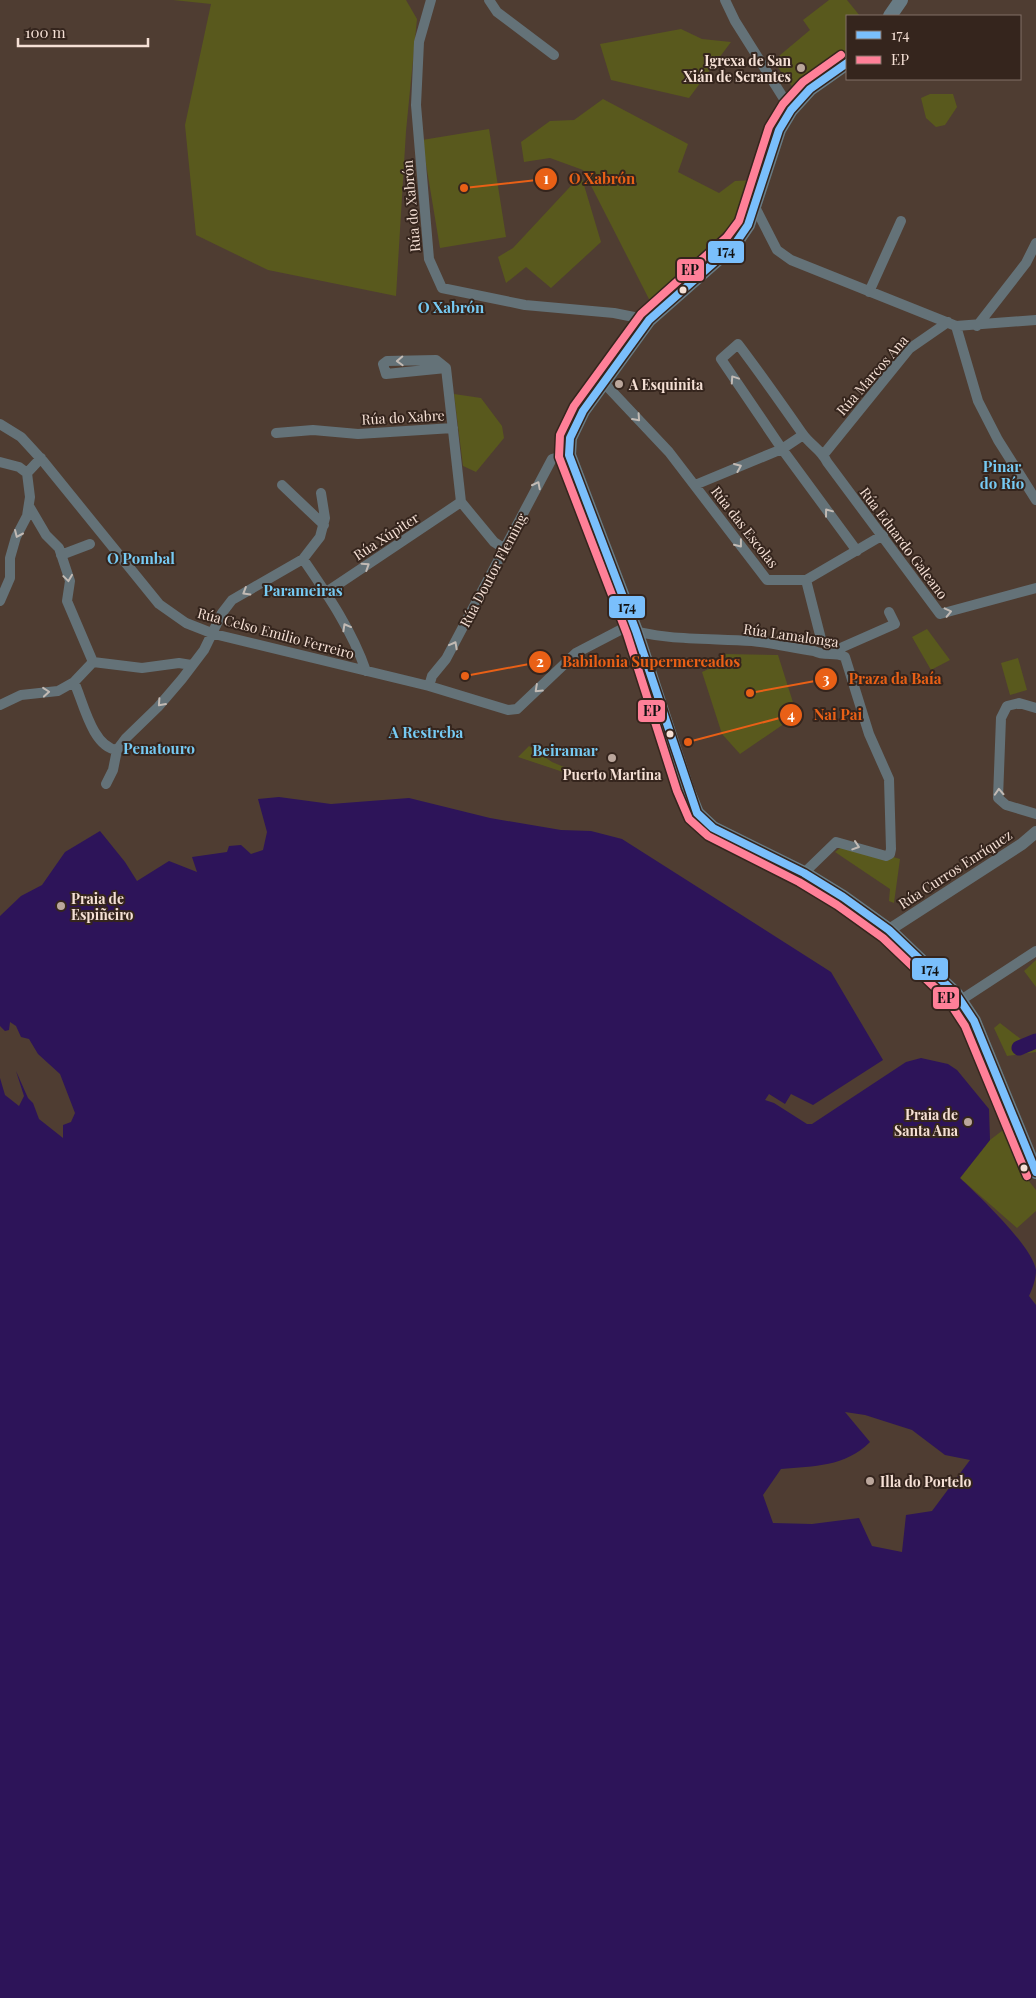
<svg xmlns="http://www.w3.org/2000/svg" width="1036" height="1998" viewBox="0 0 1036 1998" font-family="'Playfair Display',serif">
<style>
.green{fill:#59591d}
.water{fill:#2d1459;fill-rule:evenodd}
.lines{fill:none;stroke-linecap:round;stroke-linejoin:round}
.river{stroke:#2d1459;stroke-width:15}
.minor{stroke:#647278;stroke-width:10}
.tertiary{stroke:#647278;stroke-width:12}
.secondary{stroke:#687b84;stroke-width:14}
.bus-1-casing{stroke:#35251d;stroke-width:11}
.bus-2-casing{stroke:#35251d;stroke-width:11}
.bus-1{stroke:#7abffc;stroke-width:8}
.bus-2{stroke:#ff8098;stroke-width:8}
.oneway{stroke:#c2bab4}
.poi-dot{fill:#bba79c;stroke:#35251d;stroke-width:2}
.bus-dot{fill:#f5e0d5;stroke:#35251d;stroke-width:2}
.labels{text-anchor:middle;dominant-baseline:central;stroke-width:4;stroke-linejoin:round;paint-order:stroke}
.poi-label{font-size:14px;font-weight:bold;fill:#f5e0d5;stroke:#35251d;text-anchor:start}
.street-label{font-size:14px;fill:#f5e0d5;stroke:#35251d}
.neighbourhood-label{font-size:15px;font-weight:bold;fill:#76caf3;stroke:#35251d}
.leader{fill:none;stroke:#e96016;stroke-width:2}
.callout-dot{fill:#e96016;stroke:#35251d;stroke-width:2}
.mark-label{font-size:15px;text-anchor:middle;font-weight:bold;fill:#fff}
.callout-label{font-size:15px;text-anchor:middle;font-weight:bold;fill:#e96016;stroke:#35251d;stroke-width:4;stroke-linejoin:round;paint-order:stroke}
.line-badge{stroke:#35251d;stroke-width:2}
.pale-badge-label{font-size:14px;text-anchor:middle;font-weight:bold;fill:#111}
</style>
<rect width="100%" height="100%" fill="#4f3d32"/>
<!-- green -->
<path class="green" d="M173 0H406L417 19 406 131 396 296 268 270 196 235 185 125 211 4Z
M829 0H847L860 16H847V55L830 69 825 64 794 89 773 61 810 30 803 20Z
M681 29 702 39 731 42 689 98 611 80 600 44Z
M930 94H953L957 107 945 125 936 127 926 118 921 98Z
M603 99 688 144 678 172 719 193 735 181 754 180 743 214 650 301 583 170 550 158 524 162 521 142 550 121 574 120Z
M489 129 506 237 440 248 422 140Z
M581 175 601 242 551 288 526 267 506 283 498 257 513 248Z
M454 394 481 398 502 426 504 438 476 472 463 466Z
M927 629 950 660 931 670 912 637Z
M722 654 778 655 797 715 740 754 722 734 702 672 717 665Z
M1018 658 1027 690 1010 695 1001 663Z
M529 746 552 762 581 774 566 773 518 757Z
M846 843 900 859 894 903 889 901 890 889 835 852Z
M1036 960V987L1024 971Z
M1000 1023 1022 1040 1036 1034V1052L1007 1056 994 1028Z
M1003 1130 1024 1175 1036 1190V1211L1017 1228 960 1178 990 1140Z"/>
<!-- water -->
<path class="water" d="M279 797 331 804 409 798 490 818 561 830 591 831 622 839 831 972 883 1060 813 1105 791 1094 785 1104 769 1094 765 1100 774 1103 807 1124H812L906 1062 921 1058 948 1064 957 1070 989 1109 990 1140 960 1178C979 1196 1032 1246 1036 1270 1036 1279 1033 1287 1029 1296L1036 1305V1998H0V1078L5 1095 19 1106 24 1096 16 1071 28 1098 33 1103 39 1119 63 1138V1125L71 1122 75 1113 60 1074 38 1054 29 1039 21 1037 16 1026 10 1022 9 1030 5 1031 0 1026V916L21 896 42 885 65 852 100 831 125 862 137 881 169 861 197 872 192 857 227 852 229 846 241 845 251 854 263 850 267 832 258 799ZM845 1412 865 1415 912 1430 945 1455 970 1460 932 1511 906 1515 902 1552 872 1546 859 1518 812 1524 773 1523 763 1495 781 1469C814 1466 845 1467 870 1442Z"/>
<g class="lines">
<!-- river -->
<path class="river" d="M1019 1048 1036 1041"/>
<!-- minor -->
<path class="minor" d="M431 0 419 42 416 105 429 259 442 288 525 305 614 313 649 320
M489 0 497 12 554 55
M725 0 735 21 791 110
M755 207 777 250 791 260 956 326 978 401 998 440 1036 500
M869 292 901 221
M956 326 1036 320
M977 326 1026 263 1036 243
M446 368 386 374 383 364 387 361 436 360 446 368 461 502 494 542 505 549
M604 383 669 452 767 580H806L821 639 832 649 836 650 895 624 889 612
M0 424 21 437 43 461 159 604 186 623 214 634 429 686 508 710 517 709 576 653 624 628C664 641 710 638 752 641 772 643 793 648 814 651 826 657 834 651 845 657L869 734 889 779 891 849 890 854 886 856 836 842 804 873
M276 433 313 430 358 434 453 428
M824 454 909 349 948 322
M0 462 19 467 27 473
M282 485 324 525
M695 485 782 449 803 435
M29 506 46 535 59 548 70 581 67 601 93 662
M857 551 782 449 721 359 738 344C760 373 781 403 802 433 810 445 821 449 827 462L940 614 1036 588
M61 555 90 544
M303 559C327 594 352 630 366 671
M806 580 883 535
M325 593 461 502
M0 601 10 578V558L16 537 27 516 30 497 27 473 41 458
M93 662 142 668 179 663 191 665
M74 682C83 701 92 747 117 750
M429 686 432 676 446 659 552 459 559 457
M0 705 21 695 58 691 74 682 93 662
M1036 708 1019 703 1007 706 1001 718 998 798 1006 805 1036 814
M106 784 113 770 117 750 126 738 158 707 182 679 204 650 222 613 232 600 303 559 320 537 325 518 321 493
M961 1000 1036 951"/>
<!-- tertiary -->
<path class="tertiary" d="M889 930 1022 844 1036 832"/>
<!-- secondary -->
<path class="secondary" d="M890 16 901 0
M847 63 810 89 791 110 779 130 748 225 735 244 649 320 583 411 570 438 569 455 636 631 687 788 697 813 713 828 804 873 843 897 889 930 956 994 974 1021 1036 1172"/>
<defs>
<path id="bus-1" d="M847 63 810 89 791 110 779 130 748 225 735 244 649 320 583 411 570 438 569 455 636 631 697 813 713 828 804 873 843 897 889 930 956 994 974 1021 1036 1172"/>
<path id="bus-2" d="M841 55 803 82 783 104 769 127 739 221 727 237 641 314 574 406 560 435 559 457 627 634 677 791 689 819 708 836 799 882 837 905 883 938 948 1000 965 1026 1027 1176"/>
</defs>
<!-- bus-1 casing -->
<use href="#bus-1" class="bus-1-casing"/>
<!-- bus-2 casing -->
<use href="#bus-2" class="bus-2-casing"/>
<!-- bus-1 -->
<use href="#bus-1" class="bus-1"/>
<!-- bus-2 -->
<use href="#bus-2" class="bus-2"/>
</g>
<!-- one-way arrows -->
<defs><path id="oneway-chevron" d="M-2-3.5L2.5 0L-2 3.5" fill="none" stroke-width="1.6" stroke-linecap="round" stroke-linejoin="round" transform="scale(1.25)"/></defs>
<g class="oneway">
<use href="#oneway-chevron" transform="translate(400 361) rotate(178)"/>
<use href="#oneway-chevron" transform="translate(734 379) rotate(-124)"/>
<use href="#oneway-chevron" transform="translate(637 418) rotate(48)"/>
<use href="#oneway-chevron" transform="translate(738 467) rotate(-23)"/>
<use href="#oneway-chevron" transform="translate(537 485) rotate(-63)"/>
<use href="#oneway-chevron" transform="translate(828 512) rotate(-127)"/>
<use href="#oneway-chevron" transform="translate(18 534) rotate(114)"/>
<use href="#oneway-chevron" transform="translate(739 544) rotate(52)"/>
<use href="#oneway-chevron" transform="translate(366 566) rotate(-33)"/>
<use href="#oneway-chevron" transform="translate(68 578) rotate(82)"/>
<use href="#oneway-chevron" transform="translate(246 592) rotate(149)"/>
<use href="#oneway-chevron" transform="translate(948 612) rotate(-13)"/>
<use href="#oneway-chevron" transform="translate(346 627) rotate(-119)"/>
<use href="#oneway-chevron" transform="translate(454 645) rotate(-62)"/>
<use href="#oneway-chevron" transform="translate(538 689) rotate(137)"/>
<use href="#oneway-chevron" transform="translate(46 692) rotate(-5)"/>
<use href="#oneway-chevron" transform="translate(161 703) rotate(132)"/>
<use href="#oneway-chevron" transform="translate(999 792) rotate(-93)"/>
<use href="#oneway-chevron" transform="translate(856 846) rotate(18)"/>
</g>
<!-- markers -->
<g class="poi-dot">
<circle cx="801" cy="68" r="5"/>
<circle cx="619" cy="384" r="5"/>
<circle cx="612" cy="758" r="5"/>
<circle cx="61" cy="906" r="5"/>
<circle cx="968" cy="1122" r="5"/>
<circle cx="870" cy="1481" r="5"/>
</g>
<g class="bus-dot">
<circle cx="683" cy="290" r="4.5"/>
<circle cx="670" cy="734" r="4.5"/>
<circle cx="1024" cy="1168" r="4.5"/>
</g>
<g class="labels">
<!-- poi labels -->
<g class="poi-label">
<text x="791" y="60" text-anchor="end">Igrexa de San<tspan x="791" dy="16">Xián de Serantes</tspan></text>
<text x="629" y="384">A Esquinita</text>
<text x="612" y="774" text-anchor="middle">Puerto Martina</text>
<text x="71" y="898">Praia de<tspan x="71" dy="16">Espiñeiro</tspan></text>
<text x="958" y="1114" text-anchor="end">Praia de<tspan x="958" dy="16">Santa Ana</tspan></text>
<text x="880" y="1481">Illa do Portelo</text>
</g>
<!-- street labels -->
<g class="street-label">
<text transform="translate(411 206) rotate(-95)">Rúa do Xabrón</text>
<text transform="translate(872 375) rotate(-49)">Rúa Marcos Ana</text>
<text transform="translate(403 417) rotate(-3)">Rúa do Xabre</text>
<text transform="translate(745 527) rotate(52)">Rúa das Escolas</text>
<text transform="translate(386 536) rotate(-33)">Rúa Xúpiter</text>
<text transform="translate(904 543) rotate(53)">Rúa Eduardo Galeano</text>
<text transform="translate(493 570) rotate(-62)">Rúa Doutor Fleming</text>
<text transform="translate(276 633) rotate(15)">Rúa Celso Emilio Ferreiro</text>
<text transform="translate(791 635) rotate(8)">Rúa Lamalonga</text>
<text transform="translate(955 869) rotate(-33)">Rúa Curros Enríquez</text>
</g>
<!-- neighbourhood labels -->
<g class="neighbourhood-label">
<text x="451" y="307">O Xabrón</text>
<text x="1002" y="466">Pinar<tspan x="1002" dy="17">do Río</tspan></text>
<text x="141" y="558">O Pombal</text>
<text x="303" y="590">Parameiras</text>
<text x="426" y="732">A Restreba</text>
<text x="159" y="748">Penatouro</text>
<text x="565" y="750">Beiramar</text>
</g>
</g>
<!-- callouts -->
<path class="leader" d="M464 188L546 179M465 676L540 662M750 693L826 679M688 742L791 715"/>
<g class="callout-dot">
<circle cx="464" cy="188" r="5"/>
<circle cx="465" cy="676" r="5"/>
<circle cx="750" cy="693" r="5"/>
<circle cx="688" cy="742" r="5"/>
<circle cx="546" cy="179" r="12"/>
<circle cx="540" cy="662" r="12"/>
<circle cx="826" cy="679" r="12"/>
<circle cx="791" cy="715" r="12"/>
</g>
<g class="mark-label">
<text x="546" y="184">1</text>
<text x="540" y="667">2</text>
<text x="826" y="684">3</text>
<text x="791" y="720">4</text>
</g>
<g class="callout-label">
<text x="602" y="184">O Xabrón</text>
<text x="651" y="667">Babilonia Supermercados</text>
<text x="895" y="684">Praza da Baía</text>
<text x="838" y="720">Nai Pai</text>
</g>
<g class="line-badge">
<rect x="707" y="240" width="38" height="24" rx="5" fill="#7abffc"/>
<rect x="676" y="258" width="29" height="24" rx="5" fill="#ff8098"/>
<rect x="608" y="595" width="38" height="24" rx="5" fill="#7abffc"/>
<rect x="637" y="699" width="29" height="24" rx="5" fill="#ff8098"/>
<rect x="911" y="957" width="38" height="24" rx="5" fill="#7abffc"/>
<rect x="932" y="986" width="28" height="24" rx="5" fill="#ff8098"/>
</g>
<g class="pale-badge-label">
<text x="726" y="256">174</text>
<text x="690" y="275">EP</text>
<text x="627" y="612">174</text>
<text x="652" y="716">EP</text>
<text x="930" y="974">174</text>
<text x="946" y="1003">EP</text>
</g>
<!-- legend -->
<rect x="846" y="15" width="175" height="65" fill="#35251d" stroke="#827067"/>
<rect x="856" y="31" width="25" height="8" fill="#7abffc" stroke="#827067"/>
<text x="891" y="40" font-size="15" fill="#f5e0d5">174</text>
<rect x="856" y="56" width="25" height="8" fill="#ff8098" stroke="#827067"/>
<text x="891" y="65" font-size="15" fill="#f5e0d5">EP</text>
<!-- scale -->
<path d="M18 38v8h130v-8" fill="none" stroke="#f5e0d5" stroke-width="2.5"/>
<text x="25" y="38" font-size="15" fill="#f5e0d5" stroke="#35251d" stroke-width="4" paint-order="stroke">100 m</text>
</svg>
